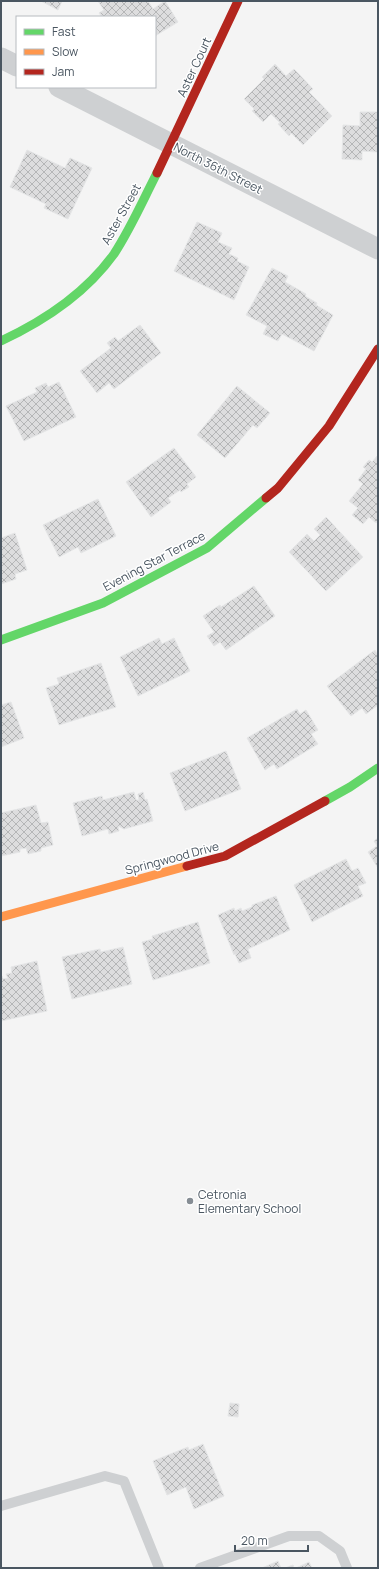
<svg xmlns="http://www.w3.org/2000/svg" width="379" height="1569" viewBox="0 0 379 1569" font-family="Manrope,sans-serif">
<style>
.building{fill:url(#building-cross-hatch);stroke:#e5e6e7}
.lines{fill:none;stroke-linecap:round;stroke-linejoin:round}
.lane{stroke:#ced0d2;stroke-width:10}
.street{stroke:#ced0d2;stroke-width:21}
.fast{stroke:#63d668;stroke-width:9}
.slow{stroke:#ff974d;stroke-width:9}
.jam{stroke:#b3261e;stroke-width:9}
.poi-dot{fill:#868d94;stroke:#fff;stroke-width:1.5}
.labels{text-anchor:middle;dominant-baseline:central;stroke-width:3;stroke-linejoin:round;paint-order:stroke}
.street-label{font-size:12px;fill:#4a5661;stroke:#fff}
.poi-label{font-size:12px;fill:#4a5661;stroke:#fff;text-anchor:start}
</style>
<defs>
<pattern id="building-cross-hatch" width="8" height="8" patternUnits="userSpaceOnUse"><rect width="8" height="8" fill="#ddddde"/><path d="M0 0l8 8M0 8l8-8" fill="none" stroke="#b5b6b7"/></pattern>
</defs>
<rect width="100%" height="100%" fill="#f4f4f4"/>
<!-- building -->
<path class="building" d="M41 1H62L58 10Z
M98 1H120L121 2 123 1H148L153 9 165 1 178 22 155 36V17H102L99 13 104 10Z
M275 64 286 76 294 69 313 89 309 92 332 116 303 145 291 133 289 136 278 124 280 123 271 114 263 122 252 111 254 109 244 99 264 79 262 77Z
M360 112H378V152L362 151V160L342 159 343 125 360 126Z
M27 150 65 168 70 158 92 168 68 219 44 208 46 204 10 187Z
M197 222 222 233 218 242 232 248 229 254 238 258 237 261 249 267 234 300 174 271Z
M272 268 288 276 285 282 306 294 305 296 317 303 316 305 333 315 314 351 282 334 278 341 263 334 267 326 246 315Z
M140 325 161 353 114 389 109 383 97 393 80 371 111 348 107 343 115 337 118 341Z
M59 382 76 417 24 441 6 406 37 392 35 388 46 383 48 387Z
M237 386 270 413 257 428 253 425 225 458 197 435Z
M174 448 196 477 187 484 189 487 181 492 180 490 168 498 171 502 151 517 126 482Z
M378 455V520L376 523 369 517 363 524 352 515 358 508 349 501 363 484 358 480 366 469 363 467 369 460 372 462Z
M98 499 116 536 81 553 78 547 59 557 43 525Z
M326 517 363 557 326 591 289 552 307 534 314 541 320 535 314 529Z
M15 533 27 570 15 574 16 579 1 584V538Z
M254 586 275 616 226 650 220 642 214 646 207 636 214 632 203 616 220 605 221 607Z
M159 638 162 644 174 638 190 671 138 696 120 657Z
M375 650 378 655V705L366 714 362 708 351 716 327 686Z
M101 663 116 707 59 725 46 688 59 684 57 678Z
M11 702 24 738 1 747V705Z
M297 709 300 714 306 710 318 730 311 734 318 744 277 769 274 764 265 770 247 738Z
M226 751 241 789 185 811 170 773Z
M134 792 136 800H139L138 794 143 792 145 800 147 799 153 821 124 829 118 826 119 831 109 834 108 829 82 836 73 803 102 796 103 800Z
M36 805 41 823 48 822 53 845 41 848V851L28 854 26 848 20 849V852L1 856V813Z
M378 838V868L368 852 377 846 374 841Z
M346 859 352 871 358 868 366 883 358 886 363 896 312 922 294 885Z
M276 896 290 930 248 949 251 958 239 963 235 954 234 955 218 915 234 908 235 911 241 908 242 911 252 907V905Z
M198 922 210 963 153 980 142 942 153 939 152 936Z
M123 947 132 984 72 999 62 957 100 949 101 952Z
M37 961 47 1011 1 1021V976H2L3 979 8 978 6 974 12 973 11 967Z
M230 1403 239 1404 238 1417 228 1416Z
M203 1444 224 1496 194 1509 186 1487 167 1495 153 1461 188 1447 189 1450Z
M278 1561 281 1568H262Z
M309 1562 312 1568H296Z
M293 1565 294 1568H285Z"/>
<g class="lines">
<!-- lane -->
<path class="lane" d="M1 1506 105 1476 124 1481 159 1568
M200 1568 289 1536H319L340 1551 347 1568"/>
<!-- street -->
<path class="street" d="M1 58 17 66
M59 87 378 249"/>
<!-- fast -->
<path class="fast" d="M1 341C44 321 86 293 114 254 131 228 143 200 157 173
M1 640 103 603 207 548 266 498
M325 801 350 787 378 768"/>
<!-- slow -->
<path class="slow" d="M1 917 187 866"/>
<!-- jam -->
<path class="jam" d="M157 173 238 1
M266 498 278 488 329 426 378 349
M187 866 225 856 325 801"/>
</g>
<!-- markers -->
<circle class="poi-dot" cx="190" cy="1201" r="4"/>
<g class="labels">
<!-- street labels -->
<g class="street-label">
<text transform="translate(194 67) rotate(-65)">Aster Court</text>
<text transform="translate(218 168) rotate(27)">North 36th Street</text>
<text transform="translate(121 214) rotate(-61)">Aster Street</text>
<text transform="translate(154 561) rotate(-28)">Evening Star Terrace</text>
<text transform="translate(172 858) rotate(-15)">Springwood Drive</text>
</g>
<!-- poi labels -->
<g class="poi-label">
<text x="198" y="1194">Cetronia<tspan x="198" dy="14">Elementary School</tspan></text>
</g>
</g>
<!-- border -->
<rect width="379" height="1569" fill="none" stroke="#4a5661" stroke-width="4"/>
<!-- legend -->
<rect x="16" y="16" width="140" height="72" fill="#ffffff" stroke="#b7bbc0"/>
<rect x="24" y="29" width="20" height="6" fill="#63d668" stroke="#b7bbc0"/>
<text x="52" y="36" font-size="12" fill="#4a5661">Fast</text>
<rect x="24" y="49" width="20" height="6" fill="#ff974d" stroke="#b7bbc0"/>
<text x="52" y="56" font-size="12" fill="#4a5661">Slow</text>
<rect x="24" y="69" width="20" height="6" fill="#b3261e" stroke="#b7bbc0"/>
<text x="52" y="76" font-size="12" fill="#4a5661">Jam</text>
<!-- scale -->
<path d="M235 1545v6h73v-6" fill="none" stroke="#4a5661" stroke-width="2"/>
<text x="241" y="1545" font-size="12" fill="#4a5661" stroke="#ffffff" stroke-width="3" paint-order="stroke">20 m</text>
</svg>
